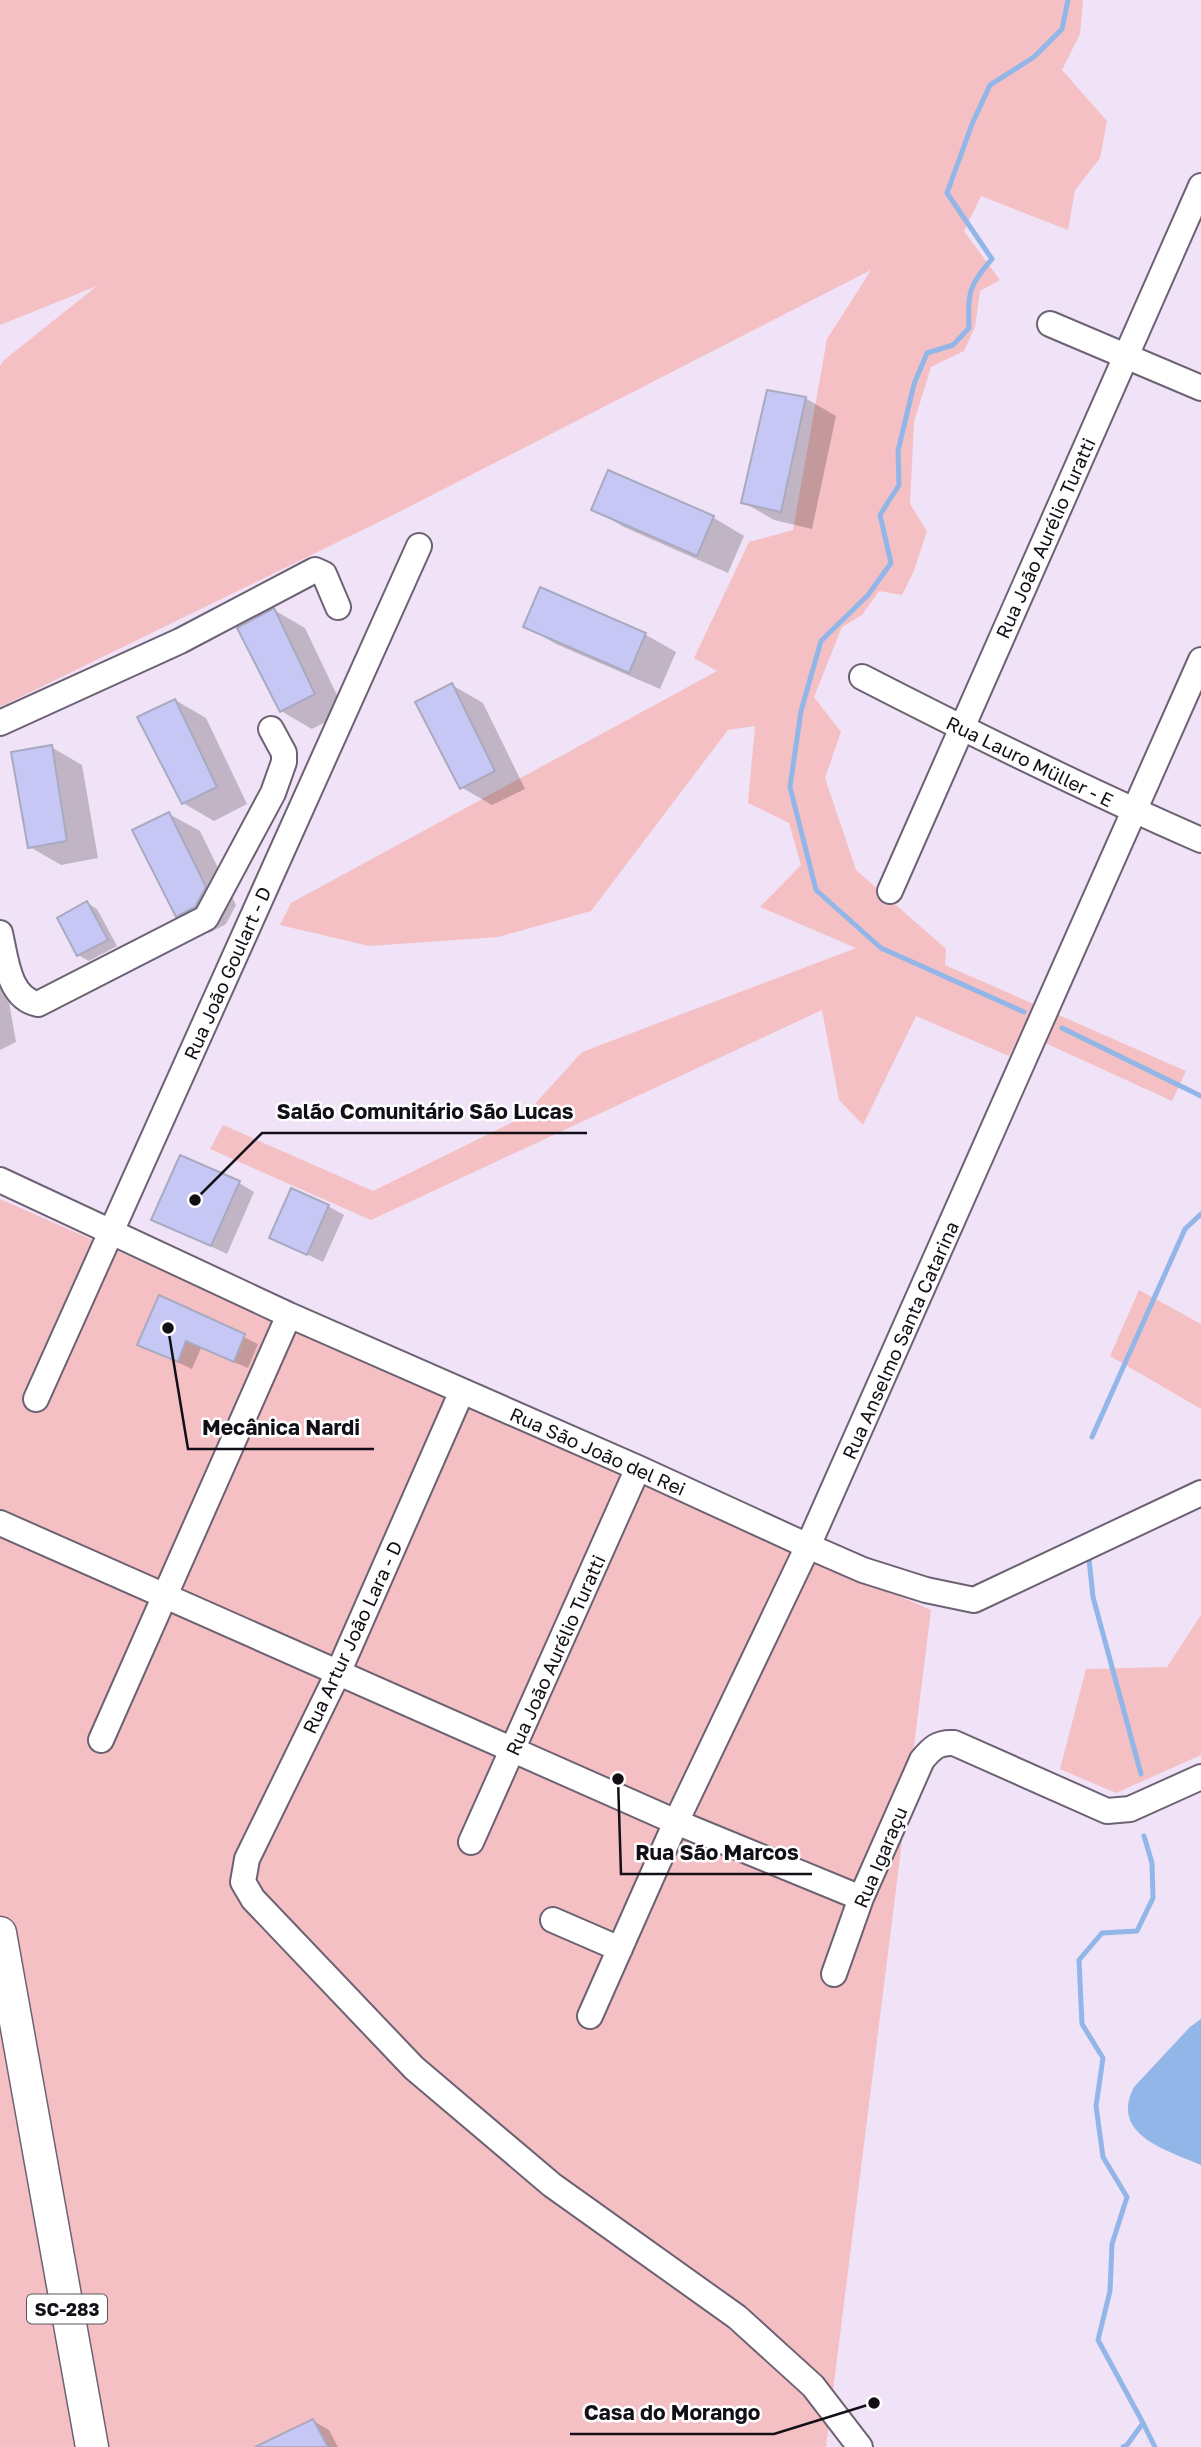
<svg xmlns="http://www.w3.org/2000/svg" width="1201" height="2447" viewBox="0 0 1201 2447" font-family="'Golos Text',sans-serif">
<style>
.green{fill:#f5c0c4}
.water{fill:#91b6e7}
.shadow{fill:#0003}
.lines{fill:none;stroke-linecap:round;stroke-linejoin:round}
.stream{stroke:#91b6e7;stroke-width:5}
.building{fill:#c7c7f6;stroke:#a9aac0;stroke-width:2}
.minor-casing{stroke:#6d6274;stroke-width:28}
.major-casing{stroke:#6d6274;stroke-width:35}
.minor{stroke:#fff;stroke-width:24}
.major{stroke:#fff;stroke-width:32}
.labels{text-anchor:middle;dominant-baseline:central;stroke-width:5;stroke-linejoin:round;paint-order:stroke}
.shield{fill:#fff;stroke:#5a575c;stroke-width:2}
.shield-label{font-size:18px;font-weight:bold;fill:#130f16}
.street-label{font-size:19px;fill:#130f16;stroke:#fff}
.leader{fill:none;stroke:#130f16;stroke-width:2.5}
.callout-dot{fill:#130f16;stroke:#fff;stroke-width:2.5}
.callout-label{font-size:21px;text-anchor:middle;font-weight:bold;fill:#130f16;stroke:#fff;stroke-width:5;stroke-linejoin:round;paint-order:stroke}
</style>
<rect width="100%" height="100%" fill="#f0e2f7"/>
<!-- green -->
<path class="green" d="M0 0H1083L1080 34 1062 70 1107 121 1100 158 1075 190 1068 230 981 196 964 231 1000 280 980 291 975 327 964 351 931 367 914 422 910 504 927 531 914 571 902 595 879 591 862 615 842 627 814 697 841 732 825 778 856 870 946 949 945 965 1186 1071 1172 1101 1021 1032 1009 1056 916 1016 863 1125 839 1100 822 1010 371 1220 210 1149 223 1125 373 1191 523 1117 582 1052 856 948 760 907 801 865 789 823 748 803 755 726 728 730 591 911 498 937 369 946 280 925 291 903 717 671 694 658 749 542 793 530 827 339 871 270 393 515 0 707V366L4 360 97 286 0 325Z
M0 1199 931 1610 826 2447H0Z
M1139 1290 1201 1324V1409L1110 1356Z
M1201 1615V1755L1116 1793 1060 1769 1086 1669 1167 1667Z"/>
<!-- water -->
<path class="water" d="M1201 2019V2165C1167 2150 1109 2135 1134 2087L1190 2027Z"/>
<!-- shadow -->
<path class="shadow" d="M805 398 836 416 812 529 774 520 743 502Z
M609 472 714 518 744 536 728 573 624 527 593 509Z
M541 589 646 635 676 652 660 689 556 644 525 626Z
M274 610 305 628 345 712 312 729 281 711Z
M452 685 483 703 525 789 492 805 461 787Z
M175 700 206 718 247 804 214 821 183 803Z
M51 747 82 765 98 858 61 865 30 847Z
M169 814 200 831 236 905 226 924 209 933 178 915Z
M87 903 97 909 117 946 89 961 78 955Z
M0 950 16 1042 0 1050Z
M239 1183 254 1192 227 1254 153 1219Z
M328 1206 344 1215 323 1262 271 1237Z
M160 1297 258 1344 248 1368 201 1348 192 1369 140 1345Z
M313 2421 329 2430 338 2447H259Z"/>
<g class="lines">
<!-- stream -->
<path class="stream" d="M1024 1012 881 948 816 890 790 787 801 711 821 641 868 595 891 563 880 515 899 485 898 451 914 384 927 353 953 345 969 328C968 293 968 286 992 259L947 193 972 124 990 85 1034 57 1062 29 1068 0
M1062 1028 1201 1096
M1092 1437 1185 1229 1201 1214
M1089 1559 1093 1597 1141 1774
M1143 2423 1155 2447
M1123 2447 1127 2445 1143 2423 1098 2340 1110 2291 1112 2244 1127 2197 1103 2157 1096 2106 1103 2058 1082 2024 1079 1960 1102 1933 1137 1931 1153 1898 1152 1863 1144 1836"/>
</g>
<!-- building -->
<path class="building" d="M767 390 806 397 781 512 741 503Z
M608 470 714 516 697 556 591 510Z
M540 587 646 633 629 673 523 627Z
M274 608 315 694 280 712 237 628Z
M452 683 495 771 460 789 415 702Z
M175 699 217 787 182 804 137 717Z
M52 745 67 841 28 848 11 752Z
M169 812 206 887 195 907 176 917 132 830Z
M87 901 108 940 77 956 57 918Z
M180 1155 240 1181 211 1246 151 1220Z
M291 1188 329 1205 307 1255 269 1238Z
M159 1295 245 1334 234 1362 186 1341 178 1362 137 1345Z
M313 2419 328 2447H255Z"/>
<g class="lines">
<defs>
<path id="minor" d="M1050 324 1201 388
M862 677C973 734 1086 790 1201 840
M0 723 180 641 315 570 324 574 338 607
M890 891 1201 186
M0 933C6 958 8 998 38 1004L206 918 273 793 284 762V753L271 729
M0 1180 289 1315 638 1468 808 1546 863 1570 926 1590 974 1600 1201 1493
M462 1391 338 1673 247 1859 243 1882 253 1899 414 2068 552 2185 737 2317 813 2386 860 2447
M36 1399 419 546
M0 1523 676 1822 861 1898
M101 1740 289 1315
M471 1842 638 1468
M553 1920 620 1949
M834 1974 861 1898 922 1760C932 1748 938 1742 954 1743L1107 1811 1130 1809 1201 1777
M590 2016 676 1822 808 1546 1201 660"/>
<path id="major" d="M0 1933 92 2447"/>
</defs>
<!-- minor casing -->
<use href="#minor" class="minor-casing"/>
<!-- major casing -->
<use href="#major" class="major-casing"/>
<!-- minor -->
<use href="#minor" class="minor"/>
<!-- major -->
<use href="#major" class="major"/>
</g>
<g class="labels">
<!-- shield labels -->
<rect class="shield" x="27" y="2294.5" width="80" height="29" rx="5"/>
<g class="shield-label">
<text x="67" y="2309">SC-283</text>
</g>
<!-- street labels -->
<g class="street-label">
<text transform="translate(1045 538) rotate(-66)">Rua João Aurélio Turatti</text>
<text transform="translate(1030 761) rotate(26)">Rua Lauro Müller - E</text>
<text transform="translate(227 973) rotate(-66)">Rua João Goulart - D</text>
<text transform="translate(900 1340) rotate(-66)">Rua Anselmo Santa Catarina</text>
<text transform="translate(598 1451) rotate(24)">Rua São João del Rei</text>
<text transform="translate(352 1637) rotate(-65)">Rua Artur João Lara - D</text>
<text transform="translate(555 1655) rotate(-66)">Rua João Aurélio Turatti</text>
<text transform="translate(880 1857) rotate(-67)">Rua Igaraçu</text>
</g>
</g>
<!-- callouts -->
<path class="leader" d="M195 1200L262 1133H587M168 1328L188 1449H374M618 1779L621 1874H812M874 2403L774 2434H570"/>
<g class="callout-dot">
<circle cx="195" cy="1200" r="7"/>
<circle cx="168" cy="1328" r="7"/>
<circle cx="618" cy="1779" r="7"/>
<circle cx="874" cy="2403" r="7"/>
</g>
<g class="callout-label">
<text x="425" y="1119">Salão Comunitário São Lucas</text>
<text x="281" y="1435">Mecânica Nardi</text>
<text x="717" y="1860">Rua São Marcos</text>
<text x="672" y="2420">Casa do Morango</text>
</g>
</svg>
